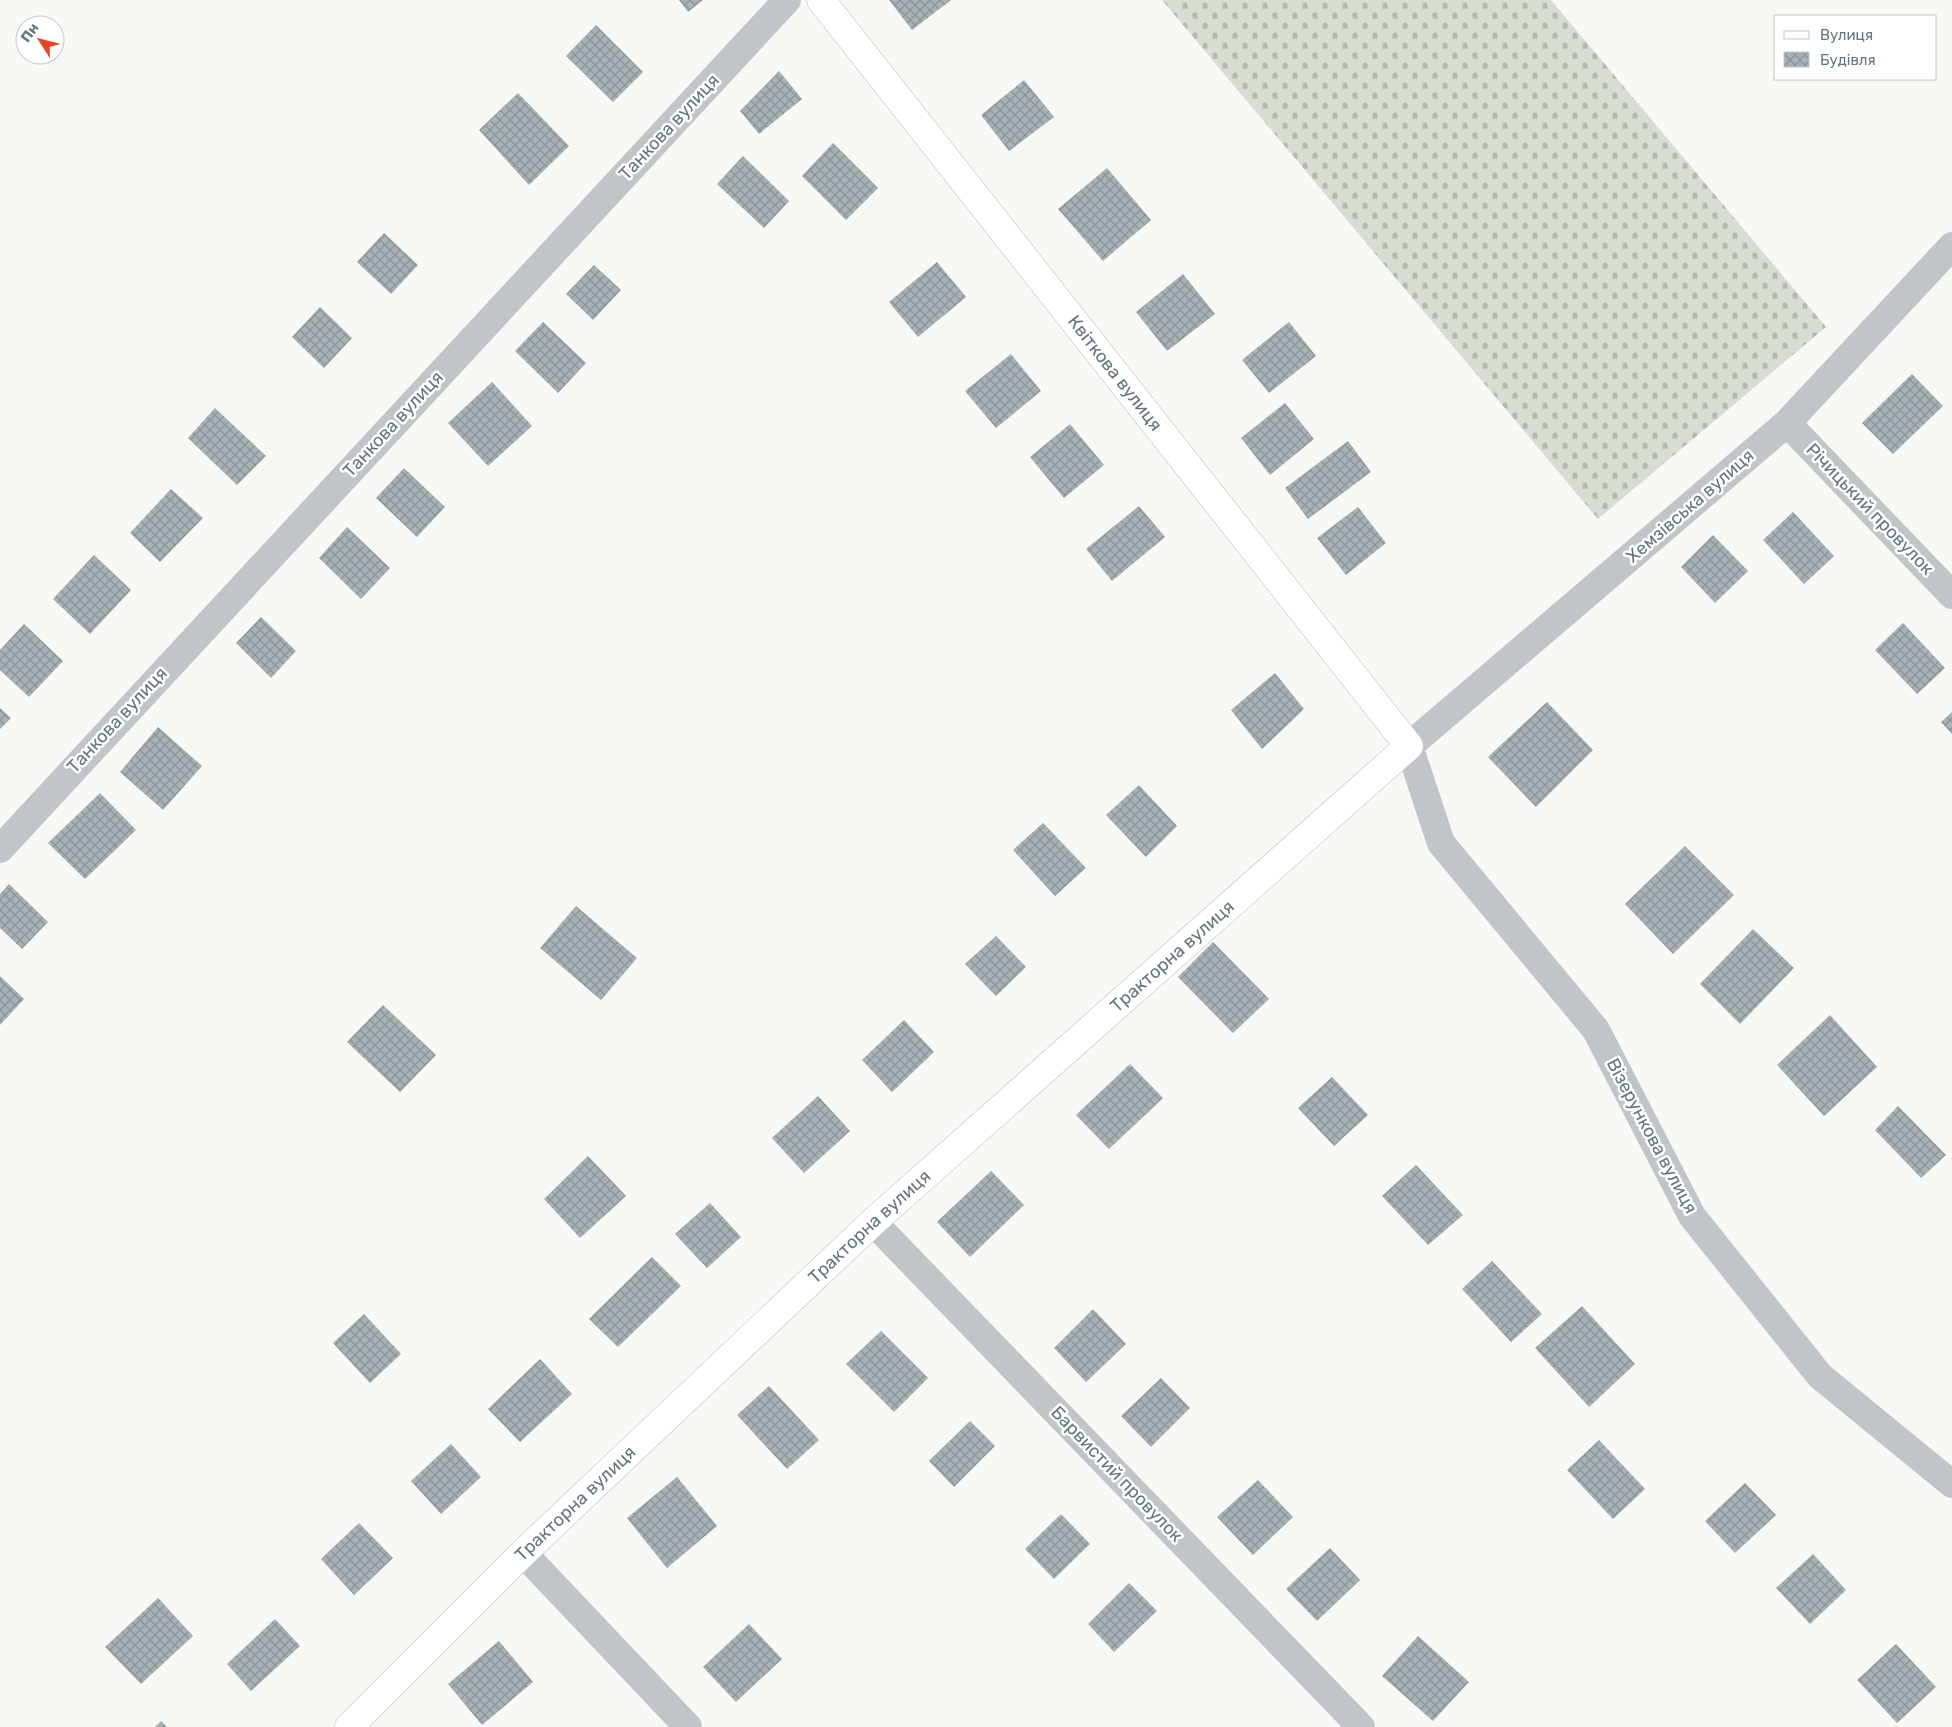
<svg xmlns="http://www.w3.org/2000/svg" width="1952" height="1727" viewBox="0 0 1952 1727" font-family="Rubik,sans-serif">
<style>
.cemetery{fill:url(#cemetery-stones)}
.building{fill:url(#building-cross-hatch)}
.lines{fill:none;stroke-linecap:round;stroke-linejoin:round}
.secondary-casing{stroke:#b3b9bd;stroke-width:29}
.street{stroke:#c0c5c9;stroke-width:28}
.secondary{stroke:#fff;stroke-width:28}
.labels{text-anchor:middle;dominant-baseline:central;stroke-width:5;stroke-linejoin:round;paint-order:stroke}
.street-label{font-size:18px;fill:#627580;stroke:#fff}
</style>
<defs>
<pattern id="cemetery-stones" width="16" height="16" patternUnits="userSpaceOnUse" patternTransform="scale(1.25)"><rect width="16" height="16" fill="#d8ddd4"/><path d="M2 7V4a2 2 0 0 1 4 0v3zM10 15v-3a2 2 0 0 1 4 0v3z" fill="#b3b8b1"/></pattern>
<pattern id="building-cross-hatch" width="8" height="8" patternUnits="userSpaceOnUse" patternTransform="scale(1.25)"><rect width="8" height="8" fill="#a7b1b6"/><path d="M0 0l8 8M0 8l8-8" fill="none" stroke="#8b9599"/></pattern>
</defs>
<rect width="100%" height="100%" fill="#f8f8f5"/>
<!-- cemetery -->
<path class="cemetery" d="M1162 0H1551L1826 327 1598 519Z"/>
<!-- building -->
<path class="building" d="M679 0H703L688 12Z
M889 0H951L912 30Z
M596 25 643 72 613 102 566 56Z
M779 71 802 99 759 134 740 111Z
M1024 80 1054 117 1009 151 981 115Z
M518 93 569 146 529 185 479 130Z
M833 143 878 188 846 220 802 176Z
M743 156 789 201 764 228 717 184Z
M1107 168 1151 220 1103 261 1058 209Z
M384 233 418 265 391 294 357 262Z
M937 262 966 297 918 337 889 302Z
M594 265 621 290 593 320 566 294Z
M1183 274 1215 314 1167 351 1136 312Z
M320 307 352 338 324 368 292 337Z
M543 322 586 363 558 393 515 351Z
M1289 322 1316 356 1269 393 1242 360Z
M1011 354 1041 391 996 428 965 391Z
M1912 374 1943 406 1893 454 1862 423Z
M492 382 532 426 488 466 448 423Z
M1285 403 1314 439 1270 475 1241 438Z
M215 408 266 456 237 485 188 438Z
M1070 424 1104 465 1064 498 1030 457Z
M1348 441 1371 472 1308 519 1285 488Z
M404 468 445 507 417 537 376 498Z
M171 489 203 518 160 562 130 533Z
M1139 506 1165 537 1112 581 1086 549Z
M1358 507 1386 543 1346 575 1317 538Z
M1793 512 1834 556 1804 584 1763 540Z
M347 527 390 568 361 599 319 558Z
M1713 535 1748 571 1715 603 1681 567Z
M94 555 131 590 90 634 53 599Z
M261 617 296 651 271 678 236 643Z
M1903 623 1945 668 1917 694 1875 650Z
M24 624 63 661 29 697 0 670V650Z
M1275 673 1304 709 1262 749 1231 710Z
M1547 702 1593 750 1536 807 1488 757Z
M0 708 11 718 0 729Z
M1952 712V734L1941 722Z
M158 727 202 766 163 810 120 772Z
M1139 785 1177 826 1146 857 1106 815Z
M100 793 136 830 85 879 48 843Z
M1043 823 1086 868 1055 896 1013 850Z
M1685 846 1734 895 1673 954 1625 904Z
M9 884 48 922 22 949 0 928V894Z
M576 906 637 958 601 1000 540 948Z
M1753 929 1794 968 1740 1024 1700 984Z
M996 936 1026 967 996 996 965 964Z
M1213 942 1269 999 1233 1033 1178 977Z
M0 976 24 999 0 1025Z
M383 1005 436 1055 400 1092 347 1042Z
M1830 1015 1877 1067 1824 1116 1777 1065Z
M904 1020 934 1052 892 1092 862 1060Z
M1130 1064 1163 1098 1109 1149 1076 1115Z
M1332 1077 1368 1115 1334 1146 1298 1108Z
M818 1096 850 1131 804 1173 772 1138Z
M1898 1106 1946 1155 1921 1178 1875 1130Z
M588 1156 626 1196 580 1238 544 1199Z
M1416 1165 1463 1215 1428 1245 1382 1196Z
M991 1171 1024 1205 970 1257 937 1222Z
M710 1203 741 1237 707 1268 675 1234Z
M652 1257 681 1286 618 1347 589 1319Z
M1492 1261 1542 1314 1511 1342 1462 1289Z
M1582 1306 1635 1364 1589 1407 1535 1348Z
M1093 1309 1126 1344 1086 1382 1054 1348Z
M364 1314 401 1354 370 1383 333 1343Z
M881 1331 928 1378 894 1412 846 1364Z
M540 1359 572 1394 520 1442 488 1409Z
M1161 1378 1190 1408 1151 1447 1121 1416Z
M769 1386 819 1440 787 1469 737 1415Z
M970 1421 995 1446 954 1487 929 1461Z
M1599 1440 1645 1489 1613 1519 1567 1470Z
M451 1444 481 1477 441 1514 411 1481Z
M677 1477 717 1526 667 1568 627 1518Z
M1258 1480 1293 1517 1253 1555 1217 1517Z
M1745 1483 1776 1515 1735 1553 1705 1521Z
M1061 1514 1090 1544 1054 1579 1025 1549Z
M359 1523 393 1558 354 1595 321 1559Z
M1330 1548 1360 1580 1317 1621 1286 1589Z
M1813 1554 1846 1590 1810 1624 1776 1588Z
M1129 1583 1157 1611 1114 1652 1088 1624Z
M158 1598 193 1636 141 1684 105 1647Z
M275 1619 300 1646 251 1691 227 1664Z
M749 1624 782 1659 736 1702 703 1667Z
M1418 1636 1469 1682 1433 1721 1382 1676Z
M499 1641 533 1682 482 1725 448 1684Z
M1896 1644 1936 1687 1897 1723 1857 1680Z
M161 1721 167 1727H155Z"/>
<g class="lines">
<defs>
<g id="secondary">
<path id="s1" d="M349 1727 523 1553 873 1222 1409 746 821 0"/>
</g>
</defs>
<!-- secondary casing -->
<use href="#secondary" class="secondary-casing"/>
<!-- street -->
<path class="street" d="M1952 246 1787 423 1409 746 1441 843 1596 1030 1692 1216 1820 1376 1952 1484
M1787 423 1952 595
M0 849 787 0
M873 1222 1361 1727
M523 1553 688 1727"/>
<!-- secondary -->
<use href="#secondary" class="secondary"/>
</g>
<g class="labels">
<!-- street labels -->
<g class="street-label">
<text transform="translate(669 127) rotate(-47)">Танкова вулиця</text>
<text transform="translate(1115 373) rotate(52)">Квіткова вулиця</text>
<text transform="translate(393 424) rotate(-47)">Танкова вулиця</text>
<text transform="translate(1690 506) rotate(-41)">Хемзівська вулиця</text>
<text transform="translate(1870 509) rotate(46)">Річицький провулок</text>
<text transform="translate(117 720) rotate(-47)">Танкова вулиця</text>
<text stroke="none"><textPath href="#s1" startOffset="1128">Тракторна вулиця</textPath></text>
<text transform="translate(1652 1136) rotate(62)">Візерункова вулиця</text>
<text stroke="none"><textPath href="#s1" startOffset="722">Тракторна вулиця</textPath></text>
<text transform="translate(1117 1474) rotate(46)">Барвистий провулок</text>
<text stroke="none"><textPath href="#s1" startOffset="318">Тракторна вулиця</textPath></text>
</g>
</g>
<!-- legend -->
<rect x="1774" y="15" width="162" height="65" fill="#ffffff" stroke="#c0c8cc"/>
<rect x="1784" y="31" width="25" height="8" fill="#ffffff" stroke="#c0c8cc"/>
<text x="1820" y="40" font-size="15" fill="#627580">Вулиця</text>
<rect x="1784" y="52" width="25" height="15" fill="url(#building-cross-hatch)" stroke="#c0c8cc"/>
<text x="1820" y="65" font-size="15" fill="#627580">Будівля</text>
<!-- north arrow -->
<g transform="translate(40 40) rotate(306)"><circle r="24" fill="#ffffff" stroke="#c0c8cc"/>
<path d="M0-4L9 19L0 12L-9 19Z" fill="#e74625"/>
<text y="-8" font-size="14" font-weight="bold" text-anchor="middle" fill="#627580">Пн</text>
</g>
</svg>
